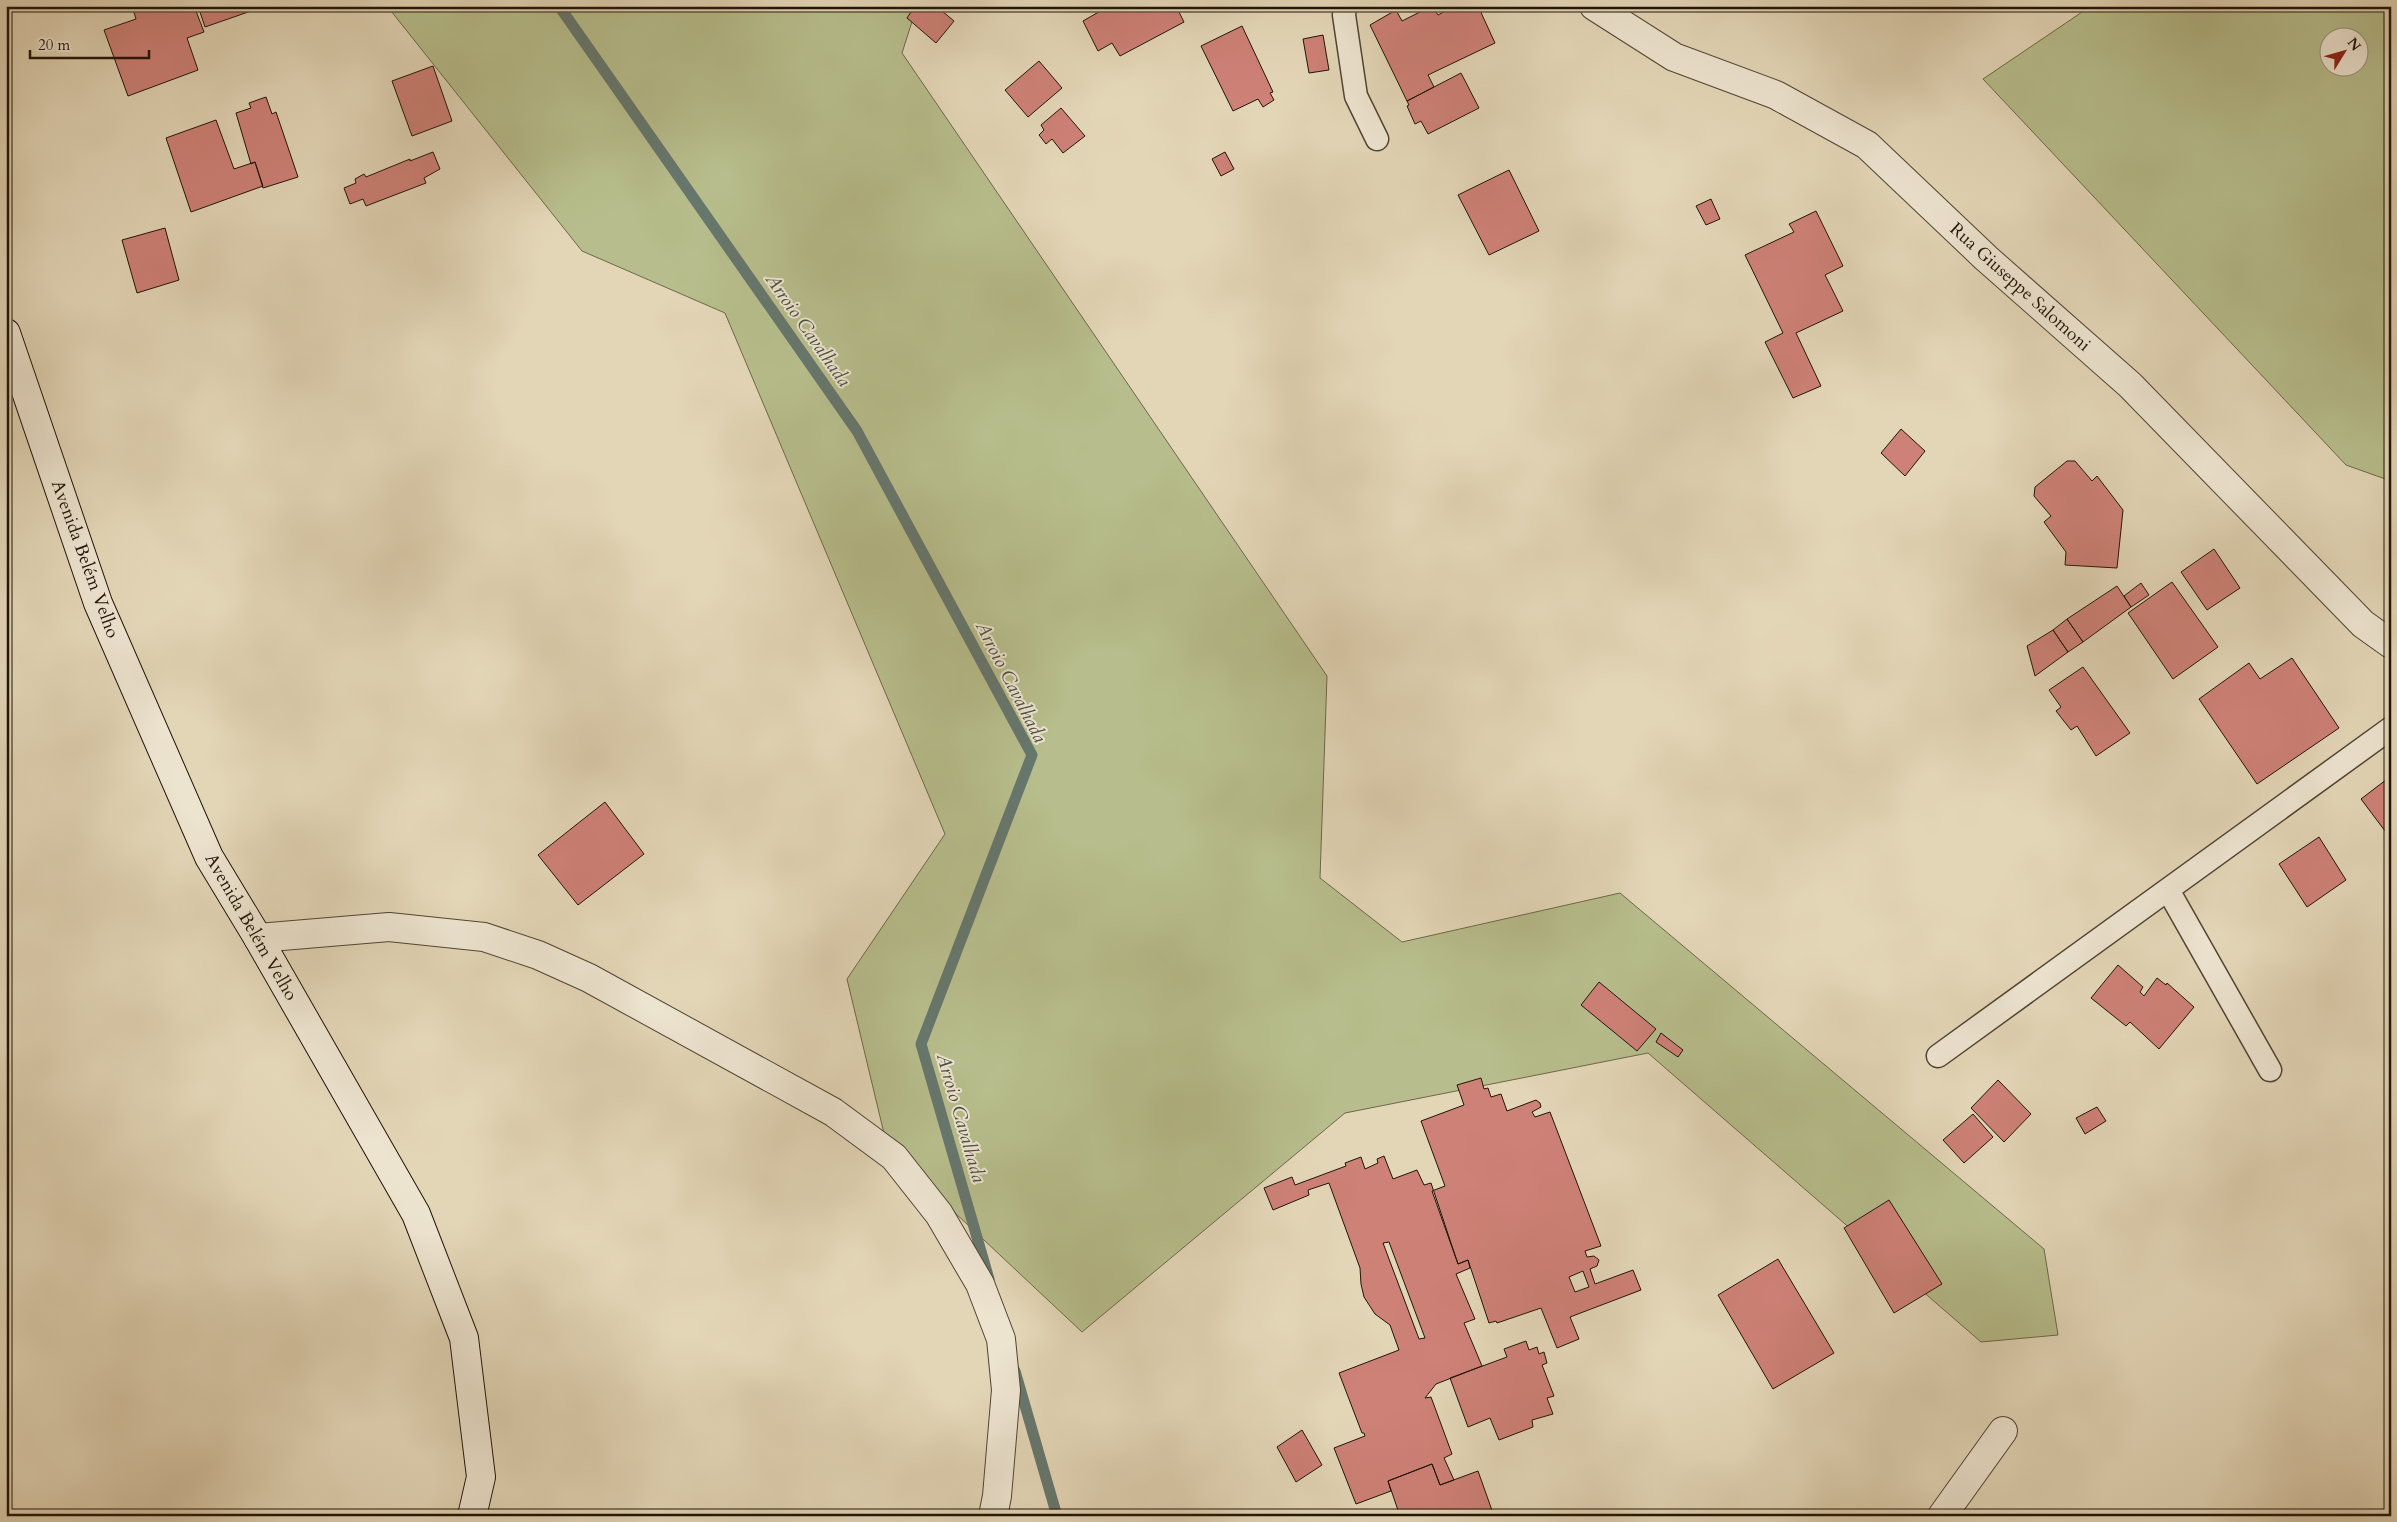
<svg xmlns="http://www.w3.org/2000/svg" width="2397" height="1522" viewBox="0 0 2397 1522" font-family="Cardo,serif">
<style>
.green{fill:#b7bd8c;stroke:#6c684a;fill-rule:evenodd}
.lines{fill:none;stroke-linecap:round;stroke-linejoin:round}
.stream{stroke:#66776d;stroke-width:11}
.building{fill:#ce8177;stroke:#201408;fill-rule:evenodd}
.service-casing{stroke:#514434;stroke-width:25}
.minor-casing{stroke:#514434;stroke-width:30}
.secondary-casing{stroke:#201408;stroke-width:30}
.service{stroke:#ede4d0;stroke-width:22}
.minor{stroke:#ede4d0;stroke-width:28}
.secondary{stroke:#ede4d0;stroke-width:28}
.labels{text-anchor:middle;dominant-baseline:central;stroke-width:4;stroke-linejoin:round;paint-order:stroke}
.street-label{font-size:18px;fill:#201408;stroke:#ede4d0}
.water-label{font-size:19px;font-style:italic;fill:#494e43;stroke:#ede4d0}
</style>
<rect width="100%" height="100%" fill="#e3d6b7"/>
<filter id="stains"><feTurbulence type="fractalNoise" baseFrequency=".004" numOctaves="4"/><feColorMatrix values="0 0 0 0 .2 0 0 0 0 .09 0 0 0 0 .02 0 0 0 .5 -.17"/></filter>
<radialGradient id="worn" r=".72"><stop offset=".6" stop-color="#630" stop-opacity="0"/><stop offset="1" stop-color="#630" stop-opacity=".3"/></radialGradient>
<!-- green -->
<path class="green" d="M387 6H917L902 53 1327 676 1320 878 1402 942 1620 893 2044 1249 2058 1335 1981 1342 1648 1053 1345 1113 1082 1332 888 1150 847 979 945 834 725 313 582 251Z
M2091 6H2391V481L2346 465 1983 79ZM2330 38H2360V68H2330Z"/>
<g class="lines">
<!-- stream -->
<path class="stream" d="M559 6 857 431 1032 755 921 1044 989 1279
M1015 1371 1057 1516"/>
</g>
<!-- building -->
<path class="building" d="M132 6H194L204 32 187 38 198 70 128 96 104 30 136 19Z
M198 6H253L254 10 205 27Z
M915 6H936L954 21 936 43 907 18Z
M1109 6H1176L1184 22 1120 56 1112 43 1098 51 1083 21Z
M1432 6 1438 15 1455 6H1478L1495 43 1428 75 1434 87 1407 101 1370 25 1396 10 1402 21Z
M1242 26 1273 92 1270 93 1274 100 1263 107 1258 99 1233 111 1201 46Z
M1323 35 1329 70 1309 73 1303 39Z
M1039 61 1062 88 1028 117 1005 90Z
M433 66 452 121 412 136 392 81Z
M1461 73 1479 108 1428 134 1421 121 1415 124 1407 106 1409 105 1407 101Z
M266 97 272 114 276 112 298 177 263 188 255 162 251 164 236 113 251 108 249 103Z
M1061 108 1085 136 1063 153 1052 139 1046 144 1039 135 1044 130 1041 125Z
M216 120 234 169 255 162 263 186 191 212 166 138Z
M433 152 440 169 424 178 426 183 366 206 363 199 350 204 344 188 356 183 355 179 364 174 366 177 410 159V161Z
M1225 152 1234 169 1221 176 1212 159Z
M1509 170 1539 231 1489 255 1458 195Z
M1711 199 1720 219 1706 225 1696 206Z
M1816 211 1843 266 1825 275 1843 311 1796 333 1821 386 1793 398 1765 342 1783 333 1745 255 1794 232 1789 224Z
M165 228 179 280 137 293 122 240Z
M1901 429 1925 451 1905 476 1881 453Z
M2067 461H2075L2092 481 2097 476 2123 510 2117 568 2065 565 2066 552 2044 522 2051 516 2034 496 2035 487Z
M2214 549 2240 588 2207 610 2181 572Z
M2172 582 2218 647 2173 679 2128 613Z
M2141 583 2149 595 2131 607 2124 596Z
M2117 586 2131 607 2083 642 2067 619Z
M2067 619 2083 642 2068 652 2053 630Z
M2053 630 2068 652 2035 676 2027 646Z
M2292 658 2339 728 2257 784 2199 699 2249 663 2260 679Z
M2083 667 2130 733 2096 756 2077 726 2071 730 2056 711 2061 707 2049 690Z
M2391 776V827L2385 831 2361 799Z
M605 802 644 854 578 905 538 855Z
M2319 837 2346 880 2307 907 2279 864Z
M2118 965 2143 987 2140 992 2144 996 2157 978 2166 985 2167 983 2194 1007 2159 1049 2130 1022 2126 1026 2091 998Z
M1599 982 1656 1029 1637 1051 1581 1005Z
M1661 1033 1683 1050 1678 1057 1656 1042Z
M1481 1078 1484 1089 1488 1088 1491 1097 1501 1094 1507 1111 1536 1100 1540 1103 1541 1107 1532 1112 1535 1117 1550 1112 1601 1246 1585 1251 1587 1257 1594 1256 1599 1260 1597 1266 1590 1269 1595 1284 1633 1270 1641 1290 1570 1317 1579 1339 1557 1348 1541 1308 1497 1323 1496 1321 1489 1323 1468 1260 1458 1264 1432 1191 1445 1186 1421 1121 1464 1105 1457 1085ZM1583 1271 1589 1287 1575 1292 1569 1277Z
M1998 1080 2031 1114 2004 1142 1971 1108Z
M2097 1107 2106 1121 2085 1134 2076 1118Z
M1973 1114 1993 1137 1964 1163 1943 1140Z
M1384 1156 1393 1179 1417 1170 1424 1185 1431 1183 1458 1264 1468 1260 1470 1268 1456 1274 1475 1319 1464 1323 1482 1366 1436 1384 1425 1398 1431 1397 1452 1454 1444 1458 1454 1480 1440 1485 1432 1464 1388 1481 1391 1491 1356 1504 1334 1448 1365 1436 1364 1433H1362L1339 1373 1399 1350 1390 1325 1375 1314 1364 1297 1361 1284 1360 1268 1329 1183 1308 1190 1309 1195 1273 1210 1264 1188 1292 1177 1295 1185 1346 1166 1345 1163 1361 1157 1365 1169 1378 1163 1377 1159ZM1389 1242 1425 1338 1419 1339 1383 1243Z
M1889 1200 1942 1284 1894 1313 1844 1228Z
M1778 1259 1834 1353 1773 1389 1718 1295Z
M1526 1341 1529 1350 1537 1347 1539 1354 1544 1352 1547 1363 1542 1365 1554 1396 1547 1398 1553 1414 1532 1420 1533 1427 1499 1440 1490 1418 1468 1427 1450 1378 1507 1357 1504 1349Z
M1302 1430 1322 1465 1296 1482 1277 1447Z
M1432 1464 1440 1485 1478 1471 1494 1516H1400L1388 1481Z"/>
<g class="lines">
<defs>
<path id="service" d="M1345 6 1344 15 1356 96 1377 139
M2168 890 2270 1070
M1938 1056 2391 728"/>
<path id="minor" d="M1594 6 1674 57 1776 95 1867 145 1986 258 2130 385 2363 624 2391 644
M258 938 389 927 484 937 538 955 589 978 833 1112 894 1157 939 1214 980 1284 1001 1339 1006 1390 997 1496 993 1516
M1942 1516 2003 1431"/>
<path id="secondary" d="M6 333 98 603 209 857 258 938 416 1214 464 1338 481 1477 472 1516"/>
</defs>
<!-- service casing -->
<use href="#service" class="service-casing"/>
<!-- minor casing -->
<use href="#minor" class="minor-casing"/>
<!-- secondary casing -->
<use href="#secondary" class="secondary-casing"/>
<!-- service -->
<use href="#service" class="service"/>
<!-- minor -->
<use href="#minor" class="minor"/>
<!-- secondary -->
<use href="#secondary" class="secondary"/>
</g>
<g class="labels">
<!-- street labels -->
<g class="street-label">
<text transform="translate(2020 287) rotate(42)">Rua Giuseppe Salomoni</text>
<text transform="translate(85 559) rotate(70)">Avenida Belém Velho</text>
<text transform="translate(251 927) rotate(60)">Avenida Belém Velho</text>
</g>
<!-- water labels -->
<g class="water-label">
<text transform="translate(808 330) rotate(55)">Arroio Cavalhada</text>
<text transform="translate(1011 682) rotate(63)">Arroio Cavalhada</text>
<text transform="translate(961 1118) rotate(74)">Arroio Cavalhada</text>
</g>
</g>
<!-- margin -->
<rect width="2397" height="1522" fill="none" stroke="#e3d6b7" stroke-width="25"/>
<rect x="8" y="8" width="2382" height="1507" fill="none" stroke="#201408" stroke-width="2.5"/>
<rect x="12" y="12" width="2372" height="1497" fill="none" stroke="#201408"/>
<!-- north arrow -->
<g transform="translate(2344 52) rotate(53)"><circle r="24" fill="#ede4d0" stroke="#9b9180"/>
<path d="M0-4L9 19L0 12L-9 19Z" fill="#8f2418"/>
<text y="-8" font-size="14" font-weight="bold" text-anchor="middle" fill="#201408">N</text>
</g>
<!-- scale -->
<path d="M30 50v8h119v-8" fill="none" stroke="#201408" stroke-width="2.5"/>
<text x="38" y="50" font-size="15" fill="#201408" stroke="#ede4d0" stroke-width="4" paint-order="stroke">20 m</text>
<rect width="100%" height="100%" filter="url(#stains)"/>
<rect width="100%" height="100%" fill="url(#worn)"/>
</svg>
